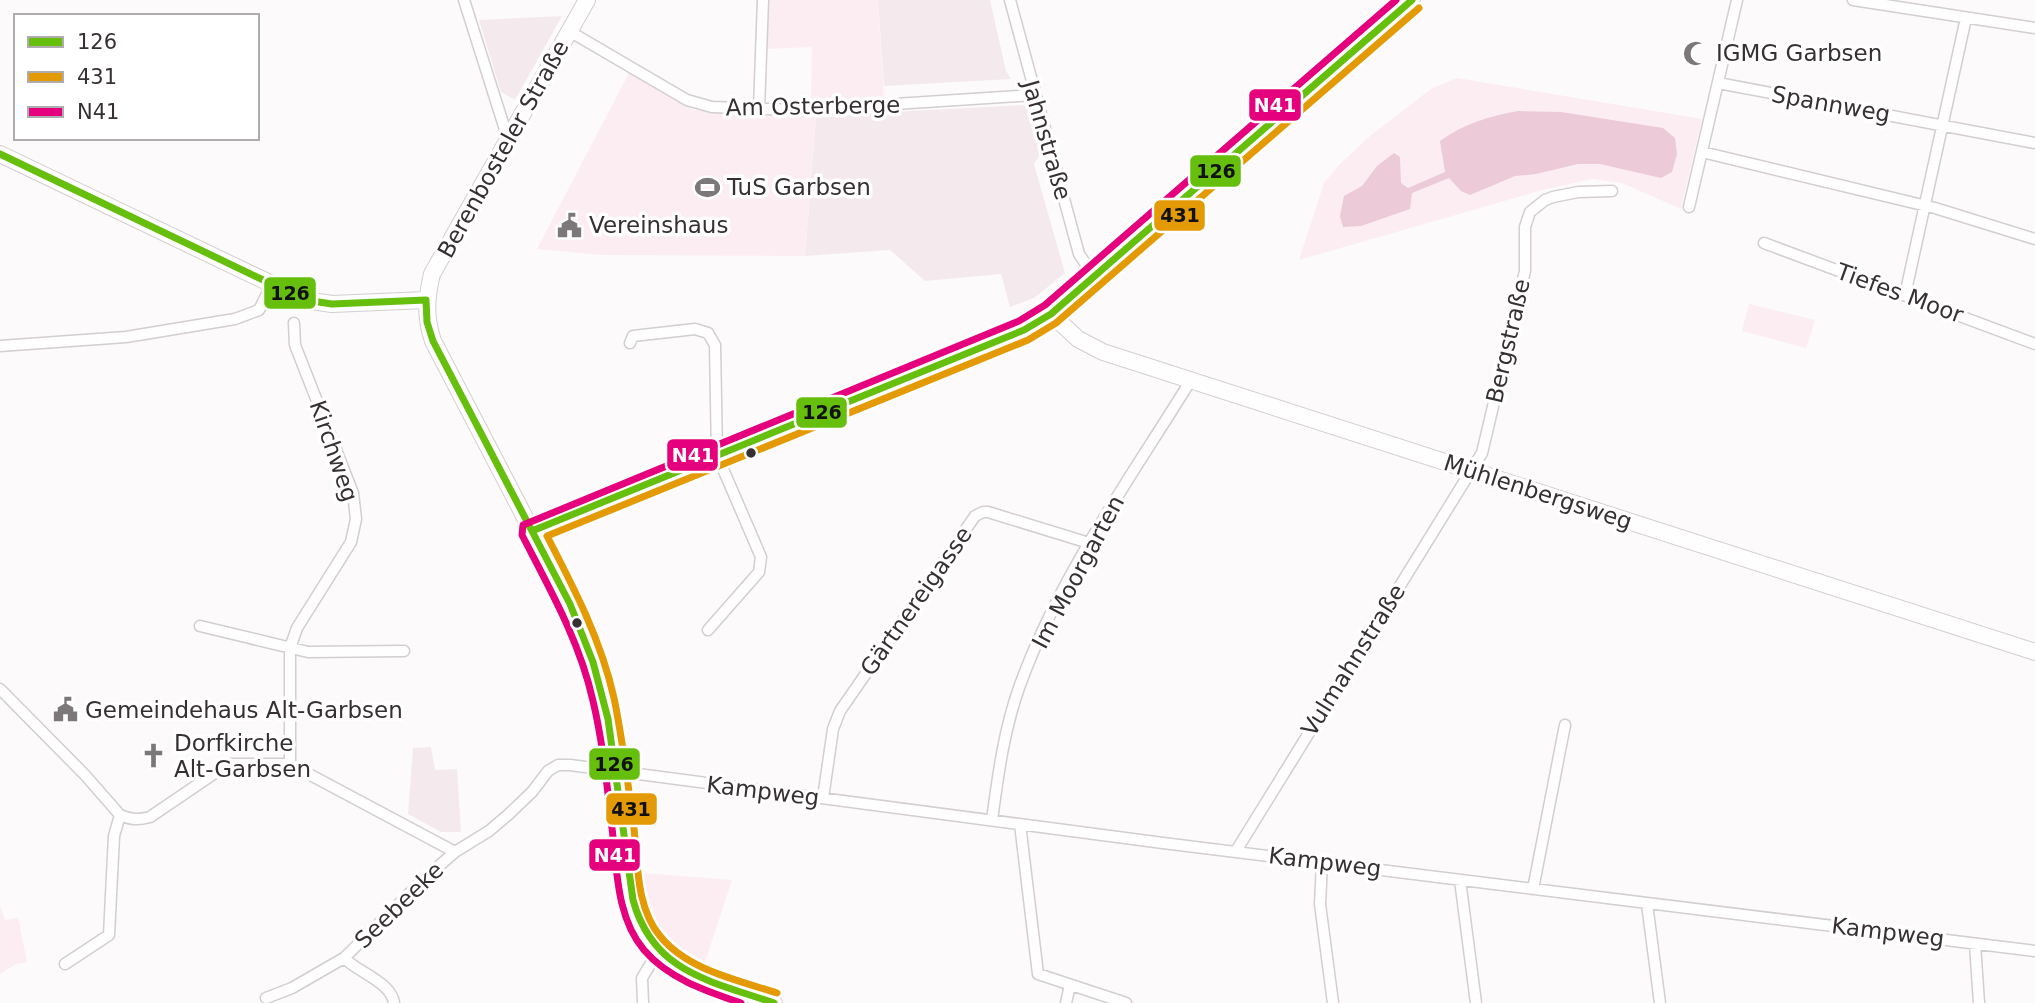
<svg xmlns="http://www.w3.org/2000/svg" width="2035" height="1003" viewBox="0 0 2035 1003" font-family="'DejaVu Sans',sans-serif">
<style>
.built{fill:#f4eaee}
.green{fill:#fcedf3}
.water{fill:#eccad7}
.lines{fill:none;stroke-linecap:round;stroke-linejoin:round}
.street-casing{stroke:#d3ced0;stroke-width:13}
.secondary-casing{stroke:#d3ced0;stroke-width:18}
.street{stroke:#fffefe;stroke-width:10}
.secondary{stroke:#fffefe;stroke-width:16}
.bus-1-casing{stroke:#fff;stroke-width:12}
.bus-2-casing{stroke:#fff;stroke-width:12}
.bus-3-casing{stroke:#fff;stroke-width:12}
.bus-1{stroke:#66be0d;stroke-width:7}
.bus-2{stroke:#e49a05;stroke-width:7}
.bus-3{stroke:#e5007d;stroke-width:7}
.bus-dot{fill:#373033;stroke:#fff;stroke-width:2.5}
.labels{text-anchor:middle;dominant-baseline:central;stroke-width:7;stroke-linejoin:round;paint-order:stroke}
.poi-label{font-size:23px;fill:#373033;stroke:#fff;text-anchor:start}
.street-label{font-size:23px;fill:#373033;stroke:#fff}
.line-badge{stroke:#fff;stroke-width:2.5}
.badge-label{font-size:19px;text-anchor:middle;font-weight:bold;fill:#fff}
.pale-badge-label{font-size:19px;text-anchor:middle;font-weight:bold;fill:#111}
</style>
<rect width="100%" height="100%" fill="#fcfafb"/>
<!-- built -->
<path class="built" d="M878 0H990L1006 71 1011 79 884 86Z
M562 16 515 100 501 92 479 20Z
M1024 105 1030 108 1042 152 1034 164 1065 273 1034 298 1010 307 1001 274 925 281 890 250 805 256 816 116Z
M431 747 435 770 457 769 461 832H441L408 814 413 748Z"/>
<!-- green -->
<path class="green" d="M767 0H878L884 98 811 102 812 47 765 49Z
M630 71 693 110 816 116 805 256 602 255 537 249Z
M1457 78 1702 119 1681 209 1622 183 1592 179 1546 189 1299 260 1324 183 1340 164 1370 136 1431 89Z
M1749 304 1815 320 1806 348 1742 331Z
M642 873 732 880 705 962C663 938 649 923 642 873Z
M0 905 5 920 18 918 27 962 16 964 0 974Z"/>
<!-- water -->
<path class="water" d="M1518 111 1561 112 1663 128 1675 138 1677 154 1672 172 1661 178 1600 164H1578L1536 174 1515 176 1470 195 1461 191 1449 178 1412 193 1410 209 1361 226 1343 227 1340 216 1344 196 1362 186 1377 166 1394 153 1400 157 1401 183 1408 188 1445 172 1440 141C1464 124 1489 116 1518 111Z"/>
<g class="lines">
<defs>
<path id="street" d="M464 0 508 139
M1010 0 1079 254 1093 275
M1853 0 2035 28
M569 31 687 100 712 107 803 110 1034 95
M1718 83 2035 143
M759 109 763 0
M1702 152 1935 208 2035 239
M1689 207 1737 0
M1764 243 2035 344
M1905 295 1966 18
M630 343 633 336 695 329 708 333 715 345 717 455 761 557 759 572 708 630
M0 346 126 337 235 319 259 310 272 284
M200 626 308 652 404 651
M0 689 85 775 120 815C131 820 139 820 150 817L228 764H290L455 852
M290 764V648L297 628 351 542 356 519 353 493 295 345 294 323
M823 798 833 729 840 711 975 516 983 512H988L1089 543
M992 820C998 775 1004 729 1020 685 1060 575 1130 479 1191 380
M1020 824 1038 974 1126 1003
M1236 851 1482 453 1525 271V227L1530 212 1545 200 1553 197 1578 192 1612 191
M1322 862 1320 904 1333 1003
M1460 880 1476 1003
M1533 889 1565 725
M1647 904 1660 1003
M1975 944 1979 1003
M344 958C359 973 391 982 394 1003
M65 964 109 935 114 836 120 815
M266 998 292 988 344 958 424 879 455 852 489 831 509 814 532 792 548 771 558 765H570L1163 843 2035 951
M643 1003 642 978 659 950
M1066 1003 1070 985"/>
<path id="secondary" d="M587 0 432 274C426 299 425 317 433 341L570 604 593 662 608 719 633 900C637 915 642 932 653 944 682 977 734 988 774 1003
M0 154 305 300 332 304 426 300
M1051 314 1078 339 1103 352 2035 652
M532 531 1024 330 1051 314 1412 0"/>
</defs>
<!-- street casing -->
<use href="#street" class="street-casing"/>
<!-- secondary casing -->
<use href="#secondary" class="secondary-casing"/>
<!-- street -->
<use href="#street" class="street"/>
<!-- secondary -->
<use href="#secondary" class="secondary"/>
<defs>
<path id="bus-1" d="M0 154 305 300 332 304 426 300 427 322 433 341 570 604 593 662 608 719 633 900C653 973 711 981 774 1003
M532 531 1024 330 1051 314 1412 0"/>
<path id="bus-2" d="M777 993C738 980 687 970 660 936 636 907 638 864 634 829 628 785 623 741 614 698 601 640 574 588 547 536L1028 340 1056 323 1419 8"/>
<path id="bus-3" d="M741 1003C706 991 669 979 644 950 616 917 617 868 612 828 607 786 603 743 593 701 580 642 550 589 522 535L523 525 1019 321 1045 305 1396 0"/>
</defs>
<!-- bus-1 casing -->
<use href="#bus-1" class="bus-1-casing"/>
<!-- bus-2 casing -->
<use href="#bus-2" class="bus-2-casing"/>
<!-- bus-3 casing -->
<use href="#bus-3" class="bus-3-casing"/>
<!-- bus-1 -->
<use href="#bus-1" class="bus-1"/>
<!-- bus-2 -->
<use href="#bus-2" class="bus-2"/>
<!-- bus-3 -->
<use href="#bus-3" class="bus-3"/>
</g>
<!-- icons -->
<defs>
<symbol id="mosque-bare" viewBox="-9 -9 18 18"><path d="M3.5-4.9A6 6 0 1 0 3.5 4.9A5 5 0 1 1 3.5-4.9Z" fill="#7c7779" stroke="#fff" stroke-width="2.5" paint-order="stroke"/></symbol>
<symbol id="stadium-bare" viewBox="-9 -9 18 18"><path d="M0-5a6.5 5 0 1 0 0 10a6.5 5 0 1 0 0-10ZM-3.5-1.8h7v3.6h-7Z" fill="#7c7779" stroke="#fff" stroke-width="2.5" paint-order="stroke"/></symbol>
<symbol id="civic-bare" viewBox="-9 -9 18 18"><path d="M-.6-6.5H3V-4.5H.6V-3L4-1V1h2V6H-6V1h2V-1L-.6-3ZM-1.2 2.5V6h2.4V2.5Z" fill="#7c7779" stroke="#fff" stroke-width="2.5" paint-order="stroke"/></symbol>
<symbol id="church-bare" viewBox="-9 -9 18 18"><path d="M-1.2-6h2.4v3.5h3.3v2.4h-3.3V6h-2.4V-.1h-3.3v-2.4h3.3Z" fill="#7c7779" stroke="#fff" stroke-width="2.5" paint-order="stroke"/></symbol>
</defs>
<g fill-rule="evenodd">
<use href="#mosque-bare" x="1678" y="36" width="35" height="35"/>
<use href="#stadium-bare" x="690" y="170" width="35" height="35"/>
<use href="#civic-bare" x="552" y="208" width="35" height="35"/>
<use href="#civic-bare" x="48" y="692" width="35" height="35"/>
<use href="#church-bare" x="136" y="738" width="35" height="35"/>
</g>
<!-- markers -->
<g class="bus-dot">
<circle cx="751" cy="453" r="6"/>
<circle cx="577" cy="623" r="6"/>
</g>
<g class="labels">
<!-- poi labels -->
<g class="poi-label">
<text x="1716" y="53">IGMG Garbsen</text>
<text x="727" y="187">TuS Garbsen</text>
<text x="589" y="225">Vereinshaus</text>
<text x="85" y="710">Gemeindehaus Alt-Garbsen</text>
<text x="174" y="743">Dorfkirche<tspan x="174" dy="26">Alt-Garbsen</tspan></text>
</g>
<!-- street labels -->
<g class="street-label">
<text transform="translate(1831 104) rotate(10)">Spannweg</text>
<text transform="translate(813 106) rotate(-1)">Am Osterberge</text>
<text transform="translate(1047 140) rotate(74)">Jahnstraße</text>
<text transform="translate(503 149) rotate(-61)">Berenbosteler Straße</text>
<text transform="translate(1900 293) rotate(20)">Tiefes Moor</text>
<text transform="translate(1508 341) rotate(-77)">Bergstraße</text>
<text transform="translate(334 451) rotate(71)">Kirchweg</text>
<text transform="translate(1538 492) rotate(18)">Mühlenbergsweg</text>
<text transform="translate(1078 572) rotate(-62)">Im Moorgarten</text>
<text transform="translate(916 601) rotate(-55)">Gärtnereigasse</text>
<text transform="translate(1353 660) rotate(-58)">Vulmahnstraße</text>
<text transform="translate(763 791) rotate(7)">Kampweg</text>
<text transform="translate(1325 862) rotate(7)">Kampweg</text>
<text transform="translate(399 905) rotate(-44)">Seebeeke</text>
<text transform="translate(1888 932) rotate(7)">Kampweg</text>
</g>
</g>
<g class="line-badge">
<rect x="1248" y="88" width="54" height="34" rx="7" fill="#e5007d"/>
<rect x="1189" y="154" width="53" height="34" rx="7" fill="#66be0d"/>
<rect x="1153" y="199" width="53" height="33" rx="7" fill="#e49a05"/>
<rect x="263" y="276" width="54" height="34" rx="7" fill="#66be0d"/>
<rect x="795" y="396" width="53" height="33" rx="7" fill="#66be0d"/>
<rect x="666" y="438" width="53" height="34" rx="7" fill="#e5007d"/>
<rect x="588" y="747" width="53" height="34" rx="7" fill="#66be0d"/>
<rect x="605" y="792" width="53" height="34" rx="7" fill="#e49a05"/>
<rect x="588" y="838" width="53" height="34" rx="7" fill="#e5007d"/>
</g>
<g class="badge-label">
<text x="1275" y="112">N41</text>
<text x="693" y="462">N41</text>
<text x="615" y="862">N41</text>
</g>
<g class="pale-badge-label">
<text x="1216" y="178">126</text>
<text x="1180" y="222">431</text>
<text x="290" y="300">126</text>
<text x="822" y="419">126</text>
<text x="614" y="771">126</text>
<text x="631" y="816">431</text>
</g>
<!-- legend -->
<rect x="14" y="14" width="245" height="126" fill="#ffffff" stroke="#afacad" stroke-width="2"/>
<rect x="28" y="37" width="35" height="10" fill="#66be0d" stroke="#afacad" stroke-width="2"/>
<text x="77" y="49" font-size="21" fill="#373033">126</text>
<rect x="28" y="72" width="35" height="10" fill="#e49a05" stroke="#afacad" stroke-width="2"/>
<text x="77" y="84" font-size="21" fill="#373033">431</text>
<rect x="28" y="107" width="35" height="10" fill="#e5007d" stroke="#afacad" stroke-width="2"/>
<text x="77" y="119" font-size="21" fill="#373033">N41</text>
</svg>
